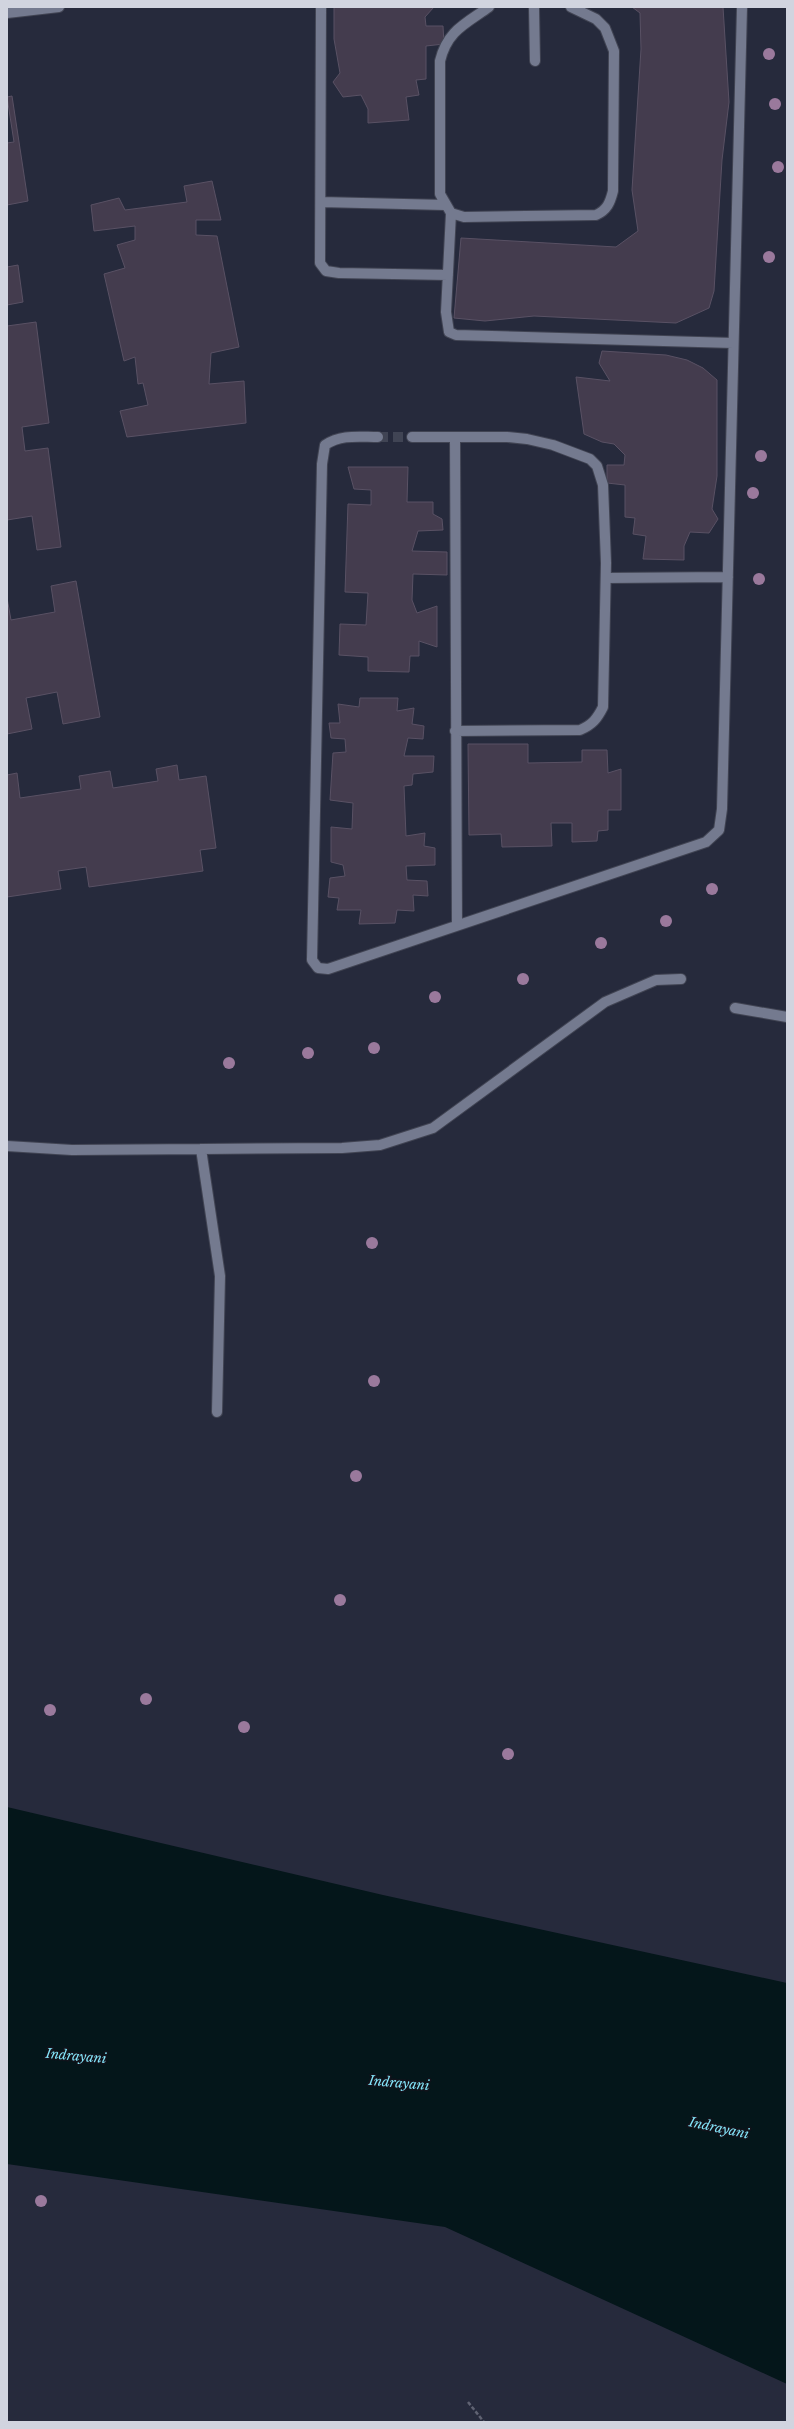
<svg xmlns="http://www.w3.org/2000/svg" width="794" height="2429" viewBox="0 0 794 2429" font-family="'Libre Baskerville',serif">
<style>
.water{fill:#04161a}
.building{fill:#443c4e;stroke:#595164}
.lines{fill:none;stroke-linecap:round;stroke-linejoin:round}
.minor-tunnel{stroke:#404454;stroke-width:10;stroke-dasharray:10 5;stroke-linecap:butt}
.minor-casing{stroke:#414453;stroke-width:12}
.path{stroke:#5f6272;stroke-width:2.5;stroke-dasharray:4 2;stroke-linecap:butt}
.minor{stroke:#747a8f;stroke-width:10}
.tree{fill:#9a799c}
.labels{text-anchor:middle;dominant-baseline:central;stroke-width:3.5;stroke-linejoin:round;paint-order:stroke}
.water-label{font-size:13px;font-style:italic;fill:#85e6fb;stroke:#11131b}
</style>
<rect width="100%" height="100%" fill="#262a3c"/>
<!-- water -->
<path class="water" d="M7 1807 383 1895 787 1983V2384L445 2227 7 2164Z"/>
<!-- building -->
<path class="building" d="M334 7H434L425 17 426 26H443L444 44 426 46V79L416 80 419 95 406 97 409 120 368 123V109L361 95 343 97 333 82 340 73 334 39Z
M632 7H723L729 102 722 160 714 291 709 308 676 323 534 316 485 321 454 318 461 238 616 247 638 231 632 190 641 49 640 13Z
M12 96 28 201 7 205V143L14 142 7 97Z
M212 181 221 220H196V235L217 236 239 347 211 353 209 384 244 381 246 423 127 437 120 411 148 405 143 383 138 384 135 357 124 361 104 274 125 268 117 245 135 240V226L94 231 91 205 119 198 125 210 187 202 184 186Z
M18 265 23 302 7 305V267Z
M36 322 49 423 22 427 25 451 48 448 61 547 37 550 32 516 7 520V326Z
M602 351 666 355 687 360 703 368 717 380V476L712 509 718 519 709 533 690 532 684 546V560L643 559 646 536 633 534 635 518 625 517V485L607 483V465H624L625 455 614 444 602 442 584 434 576 377 610 381 599 363Z
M348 467H408L407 502H433V514L442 519 443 530 418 531 412 551 447 552V575L413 574 412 600 417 613 437 606V647L419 641V656H410L409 672 368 671V657L339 655 340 624 366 625 368 593 345 592 348 504 371 505V490L354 489Z
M76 581 100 717 63 724 57 692 26 698 32 729 7 734V598L11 620 55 612 51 586Z
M360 698H398L397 711 414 708 412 724 424 726 423 739 408 738 404 756H434L433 772 413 774 412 785 404 786 406 836 425 833 424 846 435 848V865L406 866 407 880 427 881 428 896 413 895 414 911 397 910 395 923 359 924 361 910H337L339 898 328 897 330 878 345 876 343 865 331 862V827L352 829 353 803 330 800 333 753 346 752 345 739 331 738 329 723H340L338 704 359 707Z
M468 744H528V763L582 762V750H607L608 773 621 769V810H608V830L598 831 597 841 572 842V823H551L552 846 502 847 501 834 469 835Z
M177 765 179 780 206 776 216 848 200 850 203 871 89 887 86 867 58 871 61 889 7 897V775L17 773 20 798 81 789 79 776 110 771 113 788 158 781 156 769Z"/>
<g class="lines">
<!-- minor-tunnel -->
<path class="minor-tunnel" d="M378 437H412"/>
<defs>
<path id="minor" d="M321 7 320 263 326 271 339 273 448 275
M489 7C465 24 447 31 440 61V194L451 213 464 217 596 215C607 210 610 203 613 191L614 51 605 28 596 19 571 7
M534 7 535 61
M7 13 59 7
M321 202 445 205
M451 213 446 312 449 332 456 335 733 343
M378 437C359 437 341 434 325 445L322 464 312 960 318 968 328 969 706 842 719 830 722 809 742 7
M412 437H507L527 439 553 445 590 459 597 466 603 485 606 563 603 707C597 719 592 725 580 730L455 731
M455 437 457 925
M606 578 728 577
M735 1008 787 1017
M7 1146 72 1150 201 1149 342 1148 380 1145 433 1128 605 1002 656 980 681 979
M201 1149 220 1276 217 1412"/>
</defs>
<!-- minor casing -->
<use href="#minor" class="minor-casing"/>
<!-- path -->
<path class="path" d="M468 2402 484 2422"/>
<!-- minor -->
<use href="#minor" class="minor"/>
</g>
<!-- trees -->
<g class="tree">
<circle cx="769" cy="54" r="6"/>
<circle cx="775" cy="104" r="6"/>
<circle cx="778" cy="167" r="6"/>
<circle cx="769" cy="257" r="6"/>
<circle cx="761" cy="456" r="6"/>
<circle cx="753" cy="493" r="6"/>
<circle cx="759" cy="579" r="6"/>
<circle cx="712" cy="889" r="6"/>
<circle cx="666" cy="921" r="6"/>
<circle cx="601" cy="943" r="6"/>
<circle cx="523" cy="979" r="6"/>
<circle cx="435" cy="997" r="6"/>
<circle cx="374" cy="1048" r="6"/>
<circle cx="308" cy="1053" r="6"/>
<circle cx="229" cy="1063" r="6"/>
<circle cx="372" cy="1243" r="6"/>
<circle cx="374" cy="1381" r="6"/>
<circle cx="356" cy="1476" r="6"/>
<circle cx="340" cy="1600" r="6"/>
<circle cx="146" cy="1699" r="6"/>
<circle cx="50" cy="1710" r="6"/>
<circle cx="244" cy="1727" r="6"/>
<circle cx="508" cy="1754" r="6"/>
<circle cx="41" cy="2201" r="6"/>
</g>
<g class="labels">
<!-- water labels -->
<g class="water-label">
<text transform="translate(76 2056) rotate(5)">Indrayani</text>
<text transform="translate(399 2083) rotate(5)">Indrayani</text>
<text transform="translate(719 2128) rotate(12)">Indrayani</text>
</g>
</g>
<!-- border -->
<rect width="794" height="2429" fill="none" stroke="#d1d4df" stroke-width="16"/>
</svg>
